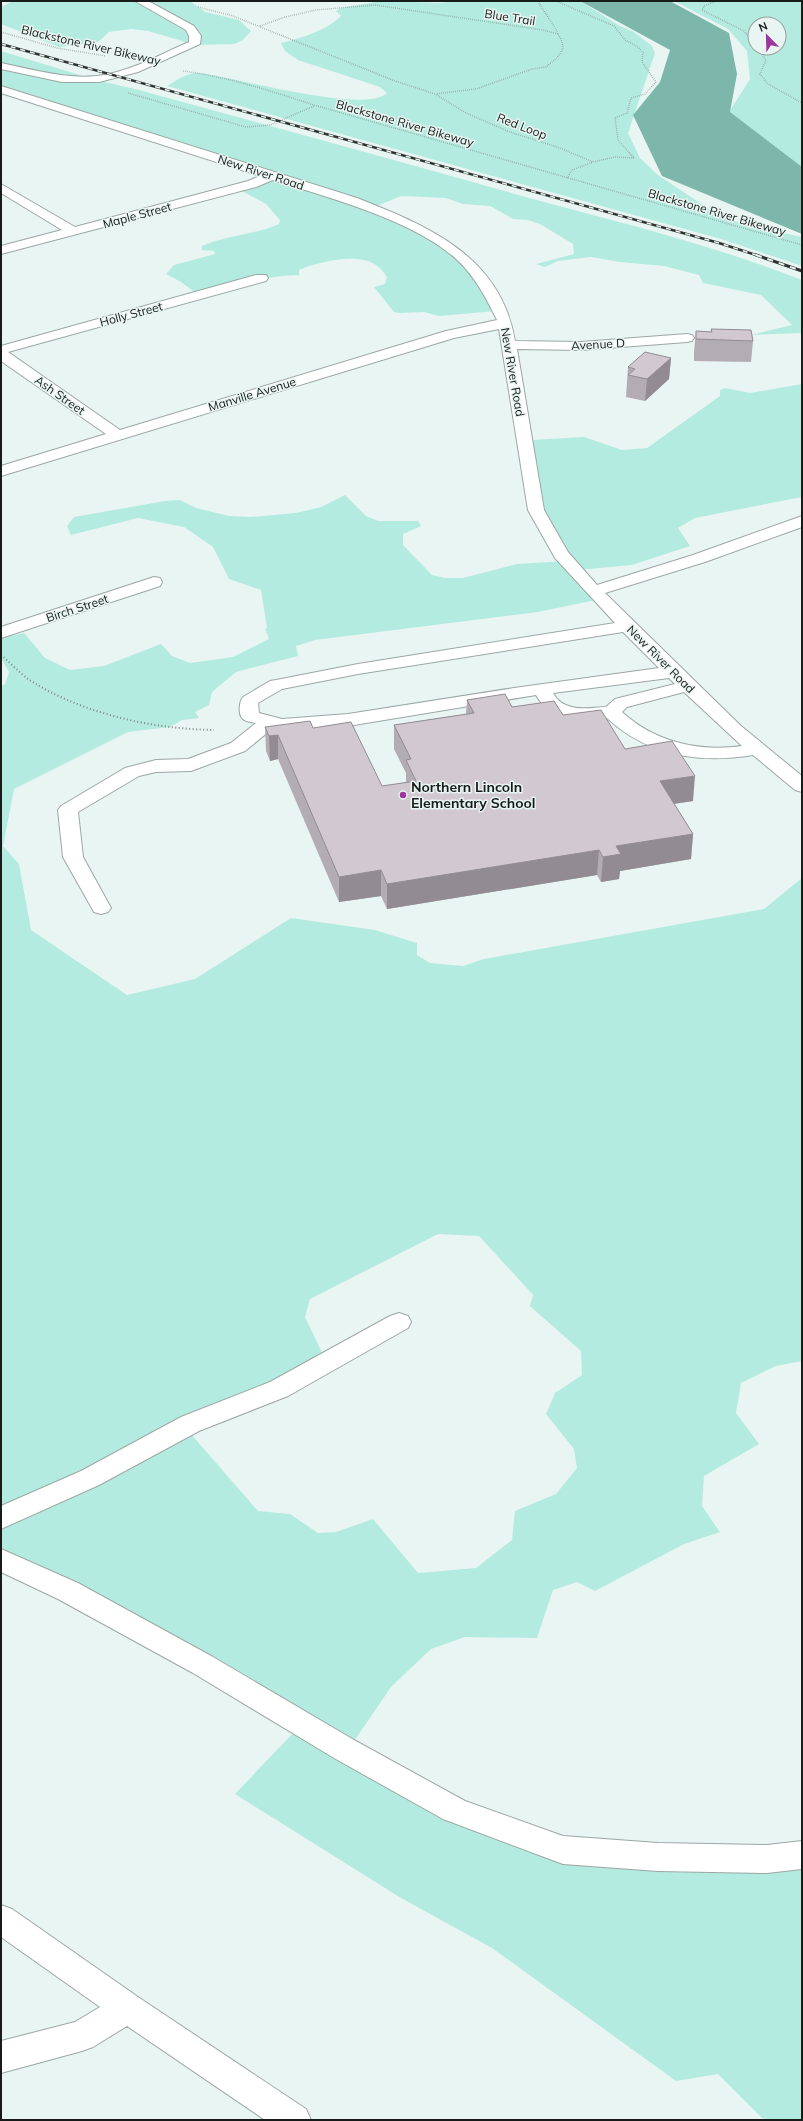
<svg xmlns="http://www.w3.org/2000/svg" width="803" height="2121" viewBox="0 0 803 2121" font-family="Mulish,sans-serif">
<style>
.green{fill:#b4ebe0;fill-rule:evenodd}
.water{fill:#7db7ab}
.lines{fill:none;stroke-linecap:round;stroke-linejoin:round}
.minor-casing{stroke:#9ba7a4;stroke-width:2}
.path-far1{stroke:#7e8684;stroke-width:1.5;stroke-dasharray:0.5 1.5;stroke-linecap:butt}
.path{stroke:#7e8684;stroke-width:2;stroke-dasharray:1 2.5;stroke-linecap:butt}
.minor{fill:#fff;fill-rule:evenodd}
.rail-far1-casing{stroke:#303534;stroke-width:2.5}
.rail-casing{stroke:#303534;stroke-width:3}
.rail-far1{stroke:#e9f5f2;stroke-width:1.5;stroke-dasharray:5;stroke-linecap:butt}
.rail{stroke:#e9f5f2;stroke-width:2;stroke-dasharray:6;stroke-linecap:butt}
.wall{fill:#b4acb3}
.shaded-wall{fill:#928c92}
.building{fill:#d1c8d0;stroke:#928c92}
.poi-dot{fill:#9e379b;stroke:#e9f5f2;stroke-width:1.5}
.labels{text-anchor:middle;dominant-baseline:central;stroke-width:3;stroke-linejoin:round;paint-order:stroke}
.far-street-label{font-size:12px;fill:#171b1a;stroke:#e9f5f2}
.poi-label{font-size:14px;font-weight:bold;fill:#171b1a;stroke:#e9f5f2;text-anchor:start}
</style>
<rect width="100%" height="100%" fill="#e9f5f2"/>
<!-- green -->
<path class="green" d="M13 1H190L205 12 239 20 251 31 243 40 234 44 196 45 148 31 131 29 109 32 98 42 59 47 1 24V7Z
M381 1 440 3 458 1H580L620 26 634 32 652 46 655 53 628 133 640 158 658 175 715 213 740 223 802 237V266L721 239 167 86C176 80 187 73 198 73 232 76 364 115 387 93L380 87 298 60 285 51 281 43C301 38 326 31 341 16L336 11 341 8Z
M674 1H802V183L729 112 750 79 747 51 728 29ZM755 24H779V48H755Z
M1 51 96 80 139 90C270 126 402 162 533 199 623 223 715 246 802 280V333L751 335 792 325 761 295 703 283 699 275 664 266 620 262 591 257 558 261 545 267 536 264 574 254 573 244 540 224 528 220 513 219 490 206 463 204 446 198 401 196 372 208 441 243 469 267 496 311 439 316 424 312 399 313 394 312 374 287 385 284 387 277C384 273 380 267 376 265 358 252 317 262 299 270V275C266 275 233 288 201 297L181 282 166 274 174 265 215 254 214 251 202 250V246C228 235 254 235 279 224L280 220 266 204 240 190 269 179 1 89Z
M802 384V497L695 518 678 528 690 546 632 565 578 570 596 600 538 612 315 640 296 646 298 656 236 672 212 692 209 705 195 712 199 718 182 720 170 727 128 732 14 789 3 846 19 864 31 930 127 995 195 979 291 918 375 930 417 943V955L430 963 463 966 484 959 764 909 802 878V1361L776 1366 741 1383 736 1413 759 1444 704 1476 702 1506 720 1532 684 1544 595 1591 577 1582 553 1590 537 1638 465 1637 431 1649 391 1687 350 1747 540 1843 802 1851V2120H770L762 2118 718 2074 676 2081 492 1948 401 1898 235 1794 296 1730 1 1563V686L5 684 9 672 1 658V638L24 633 45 658 70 670 104 666 161 644 172 656 190 663 233 657 269 639 265 629 267 628 261 590 229 579 213 547 184 527 138 518 71 535 67 526 74 517 165 501 180 500 196 508 229 516 251 517 296 513 321 507 345 495 366 516 378 521H418L421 526 403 534V545L432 575 445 578H463L517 564 567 561 541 511 531 440 584 437 622 450 647 448 720 396V390L725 388 750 393ZM438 1234 479 1236 536 1298 533 1295 530 1306 581 1351 582 1375 555 1393 546 1414 574 1449 577 1468 556 1494 515 1511 512 1540 476 1568 418 1573 373 1519 336 1532 318 1533 290 1514 258 1511 184 1426 328 1365 305 1317 310 1299Z"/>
<!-- water -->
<path class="water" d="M580 1H670L729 33 737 74 730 112 802 167V234L662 176 633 115 660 82 670 50Z"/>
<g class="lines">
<defs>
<path id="minor" d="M135 1H148L194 26 201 36 200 44 138 72 99 82H62L1 69V63C36 70 73 82 109 74 137 68 163 53 189 42V36L186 30Z
M1 86 357 198C428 226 501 256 515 341L581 342 687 334 692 335 694 338 692 341 687 342 581 350 517 349 544 510 568 552 597 585 693 555 802 516V527L705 562 605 593 741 726 802 776V792L795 790 753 755C698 764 648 756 607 718 580 720 551 722 536 695L348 726 281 731 273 728 245 751 191 771 156 772 139 776 78 812 83 857 111 908 108 912 101 914 94 912 63 857 58 810 61 806 125 768 156 760 188 759 231 743 256 723C252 722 246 722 243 719 238 715 239 702 243 697L270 681 276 680 358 664 615 623 555 558 528 510 499 329 454 338 1 476V466L106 434 1 361V346L256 275H266L268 278 266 281 8 352 120 430 446 331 497 320C488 302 479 284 465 268 426 223 329 198 273 180L256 187 1 254V246L62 230 1 193V184L75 227 248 181 260 176 1 93ZM623 632 659 668 514 688 348 714 282 719 259 713 258 703 282 689 358 674ZM669 678 675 684 615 699 606 707C587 708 564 713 553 693ZM684 692 742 746C698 752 655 742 622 712L627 707Z
M154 577 160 578 162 582 160 586 1 638V627Z
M399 1313 408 1316 411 1322 408 1328 288 1396 199 1431 99 1485 1 1529V1506L81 1471 181 1417 270 1382 390 1316Z
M1 1549 78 1583 213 1657 354 1740 465 1801 563 1836 658 1843 767 1845 802 1841V1869L767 1873 658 1871 563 1864 443 1819 334 1758 193 1673 58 1599 1 1572Z
M1 1905 12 1909 138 1997 306 2109 311 2120H265L127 2026 93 2047 82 2051 1 2073V2041L75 2022 100 2007 1 1937Z"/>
</defs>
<!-- minor casing -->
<use href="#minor" class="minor-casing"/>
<!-- path-far1 -->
<path class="path-far1" d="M538 1C544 13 553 22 558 34
M716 1 704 6 702 10 744 31 755 45
M198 7 233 16 395 81 435 94 466 113 510 132 560 148 593 162 615 157 634 158 618 140 615 118 627 113 631 98 645 94 656 82 642 62 643 53 638 47 625 40 614 26 556 1
M260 26 285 17 316 10 375 5 543 30 558 34 562 41 563 49 557 58 546 67 532 69 476 89 436 94
M1 32 57 48 106 56
M757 48 766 60 760 74 768 84 802 103
M183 71C228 77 271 91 314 105L802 245
M128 93 246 127 270 125 314 106
M567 178 572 170 593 162"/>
<!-- path -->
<path class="path" d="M1 655C11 663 20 674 31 681 84 714 152 729 214 730"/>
<!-- minor -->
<use href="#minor" class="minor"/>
<defs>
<path id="rail-far1" d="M1 44 719 243 759 256"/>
<path id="rail" d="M756 255 802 271"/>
</defs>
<!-- rail-far1 casing -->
<use href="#rail-far1" class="rail-far1-casing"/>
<!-- rail casing -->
<use href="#rail" class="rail-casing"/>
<!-- rail-far1 -->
<use href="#rail-far1" class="rail-far1"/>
<!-- rail -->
<use href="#rail" class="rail"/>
</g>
<!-- wall -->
<path class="wall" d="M711 329 753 341 751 362 694 361V352L696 331 711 332Z
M671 358 669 379 645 401 626 397 628 367Z
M467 700 512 707 563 715 625 749 693 801 674 804 693 834 691 859 620 871 619 879 601 882 597 875 387 909 381 896 339 902 278 759 270 761 266 751 265 727 313 728 382 786 406 783V773L394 749V725L466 714Z"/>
<!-- shaded-wall -->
<path class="shaded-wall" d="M671 358 669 379 645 401 647 379Z
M278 735V759L270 761 269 736Z
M695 776 693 801 658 806 660 781Z
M693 834 691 859 620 871 619 879 601 882 603 857 616 846Z
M599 850 597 875 387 909V884Z
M381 870V896L339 902V877Z"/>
<!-- building -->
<path class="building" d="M711 329 751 330 753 341 696 339V331L712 332Z
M645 352 671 358 647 379 628 375 635 369 628 367Z
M505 694 512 707 554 701 563 715 601 710 625 749 672 741 695 776 660 781 693 834 616 846 621 854 603 857 599 850 387 884 381 870 339 877 278 735 269 736 265 727 310 721 313 728 351 722 382 786 416 781 406 760 411 759 394 725 474 713 467 700Z"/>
<!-- markers -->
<circle class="poi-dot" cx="403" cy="795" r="4"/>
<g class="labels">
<!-- far-street labels -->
<g class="far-street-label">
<text transform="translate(510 17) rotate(9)">Blue Trail</text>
<text transform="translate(91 45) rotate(13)">Blackstone River Bikeway</text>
<text transform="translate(405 123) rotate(16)">Blackstone River Bikeway</text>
<text transform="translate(522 126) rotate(21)">Red Loop</text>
<text transform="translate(261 172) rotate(18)">New River Road</text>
<text transform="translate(717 212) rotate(16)">Blackstone River Bikeway</text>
<text transform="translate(137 215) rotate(-15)">Maple Street</text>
<text transform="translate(131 314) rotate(-15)">Holly Street</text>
<text transform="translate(598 344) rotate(-3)">Avenue D</text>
<text transform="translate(513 372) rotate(80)">New River Road</text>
<text transform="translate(252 394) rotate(-17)">Manville Avenue</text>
<text transform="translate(60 395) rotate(35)">Ash Street</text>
<text transform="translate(77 608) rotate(-18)">Birch Street</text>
<text transform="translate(661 659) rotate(45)">New River Road</text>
</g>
<!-- poi labels -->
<g class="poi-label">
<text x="411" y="787">Northern Lincoln<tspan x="411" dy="16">Elementary School</tspan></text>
</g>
</g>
<!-- border -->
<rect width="803" height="2121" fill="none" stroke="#171b1a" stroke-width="4"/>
<!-- north arrow -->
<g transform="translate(767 36) rotate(337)"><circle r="19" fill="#e9f5f2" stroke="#959e9c"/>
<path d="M0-3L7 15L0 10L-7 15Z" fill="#9e379b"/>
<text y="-6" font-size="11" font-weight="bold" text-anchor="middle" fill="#171b1a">N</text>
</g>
</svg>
